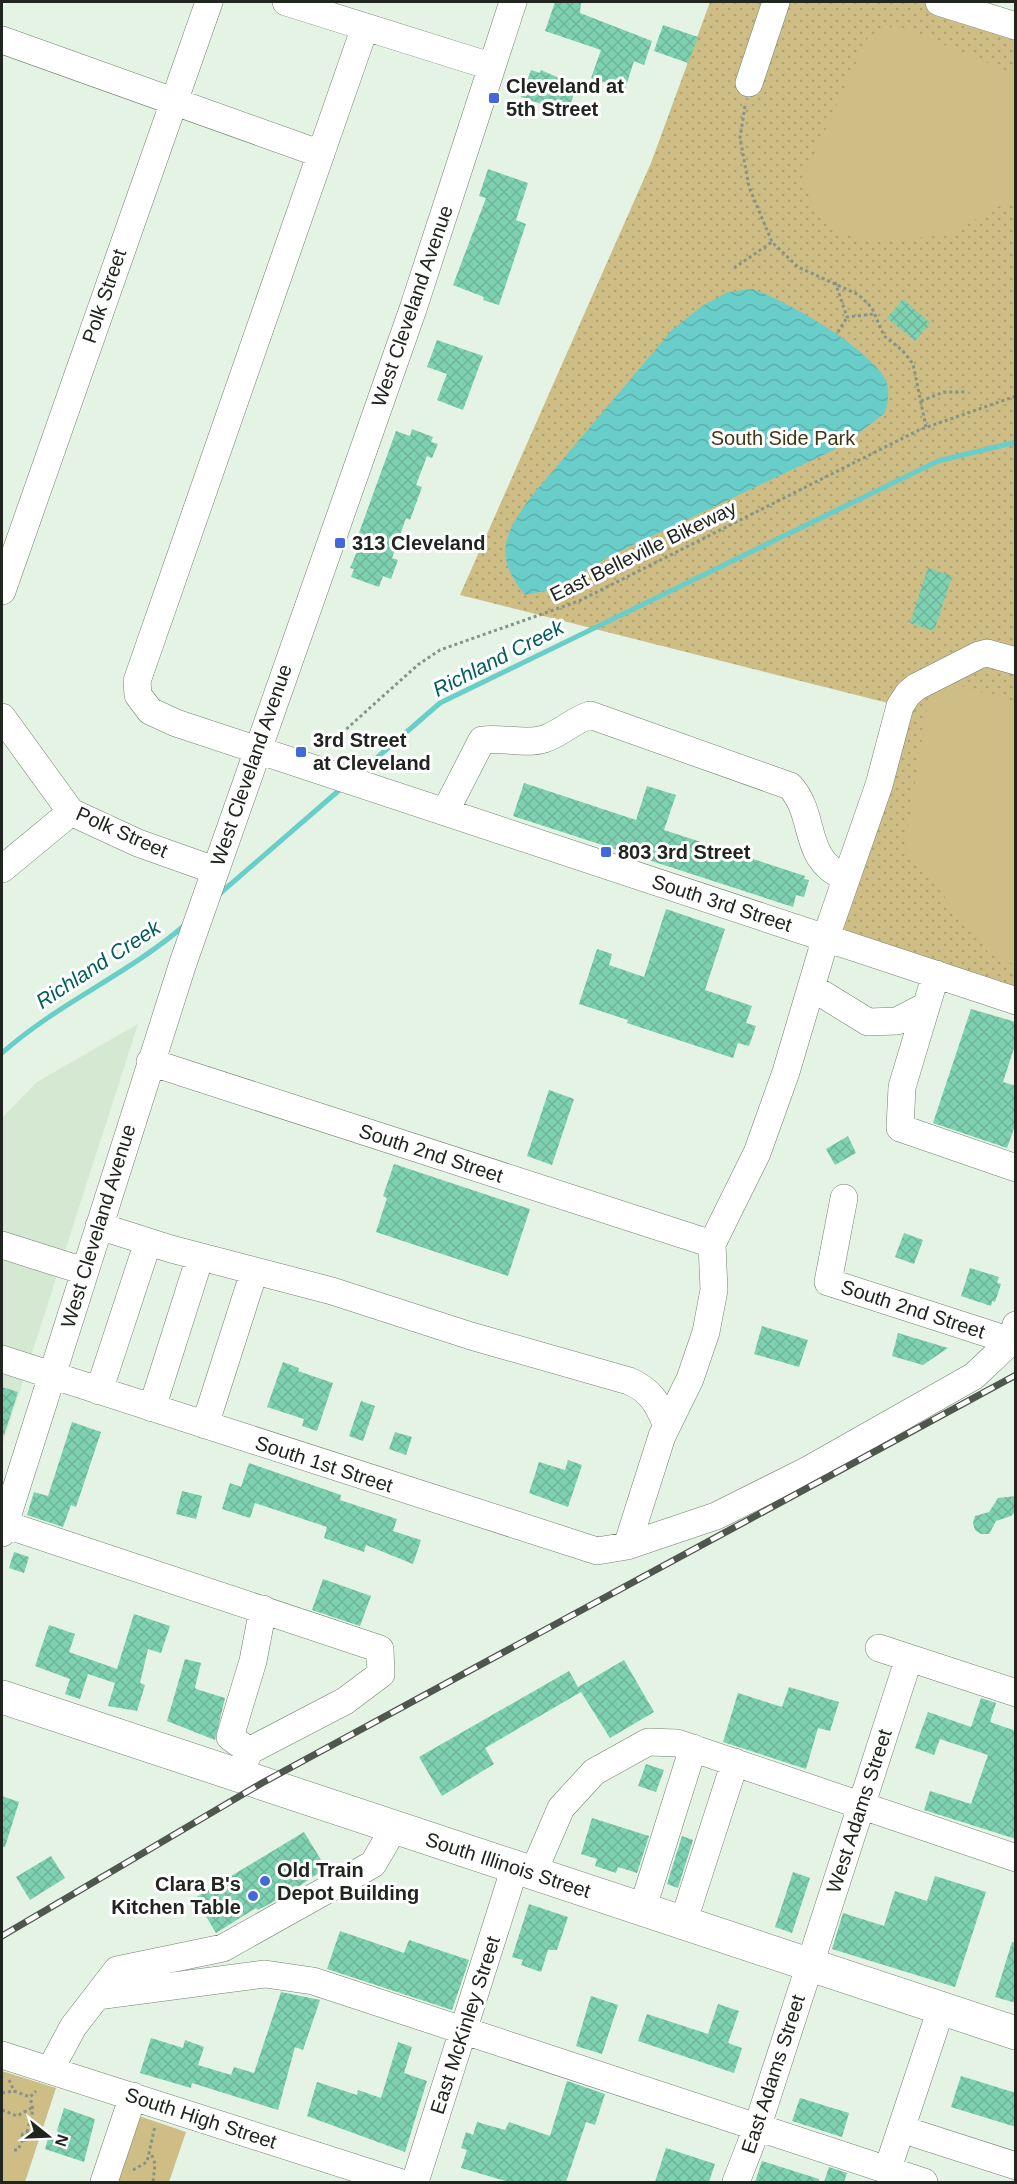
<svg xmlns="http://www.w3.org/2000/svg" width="1017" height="2184" viewBox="0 0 1017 2184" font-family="Arial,sans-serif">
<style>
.built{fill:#d4e8d2}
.grass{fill:url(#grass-dots)}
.garden{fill:#cebd85}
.water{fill:url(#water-waves)}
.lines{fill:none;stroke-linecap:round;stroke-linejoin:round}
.stream{stroke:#69ceca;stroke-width:5}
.building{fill:url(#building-cross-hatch)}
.minor-casing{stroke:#738071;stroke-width:28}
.major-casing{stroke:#738071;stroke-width:34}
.path{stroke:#889387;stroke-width:3;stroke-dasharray:3 3;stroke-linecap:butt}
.minor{stroke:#fff;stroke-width:27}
.major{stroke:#fff;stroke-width:33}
.rail-casing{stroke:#4f564e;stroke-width:7}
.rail{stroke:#fff;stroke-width:4.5;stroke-dasharray:14;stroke-linecap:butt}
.poi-dot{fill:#4268da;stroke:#fff;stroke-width:2}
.labels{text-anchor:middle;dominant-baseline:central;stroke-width:6;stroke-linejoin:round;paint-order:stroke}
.poi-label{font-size:20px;font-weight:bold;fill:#20251f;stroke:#fff;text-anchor:start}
.street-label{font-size:20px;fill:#20251f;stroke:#fff}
.park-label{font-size:20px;fill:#413717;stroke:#fff}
.water-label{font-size:21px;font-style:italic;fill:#005e5b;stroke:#fff}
</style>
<defs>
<pattern id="grass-dots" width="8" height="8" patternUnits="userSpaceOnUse" patternTransform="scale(1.5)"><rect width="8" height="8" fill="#cebd85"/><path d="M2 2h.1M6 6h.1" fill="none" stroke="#b1a272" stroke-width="1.8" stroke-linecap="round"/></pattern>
<pattern id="water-waves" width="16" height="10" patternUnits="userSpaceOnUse" patternTransform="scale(1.5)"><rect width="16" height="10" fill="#69ceca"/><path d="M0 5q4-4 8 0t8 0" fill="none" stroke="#5bb1ad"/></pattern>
<pattern id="building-cross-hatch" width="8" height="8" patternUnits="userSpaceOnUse" patternTransform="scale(1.5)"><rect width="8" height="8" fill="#7ed2b1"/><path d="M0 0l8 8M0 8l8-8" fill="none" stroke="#6db498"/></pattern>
</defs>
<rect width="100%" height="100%" fill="#e4f3e3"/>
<!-- built -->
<path class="built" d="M138 1024 2 1446V1118L37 1082Z"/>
<!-- grass -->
<path class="grass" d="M710 2H932L1015 29V996L826 937 900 706 460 595 651 163Z"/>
<!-- garden -->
<path class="garden" d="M896 25 1015 74V198L946 235 876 242 845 234 819 217 802 180 867 39Z
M932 677 1015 703V965L988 952 905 846Z
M2 2071 56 2088 25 2182H2Z
M142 2117 186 2132 169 2182H116L135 2123Z"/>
<!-- water -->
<path class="water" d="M753 289C787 301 865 346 884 377 891 389 888 400 885 413L842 446 610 556 554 589 525 595C494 557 503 535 530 498L672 330 702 306 728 292Z"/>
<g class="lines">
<!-- stream -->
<path class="stream" d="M358 774 440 703 938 461 1016 442
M217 896 344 786
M2 1053C58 1003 129 974 186 924"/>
</g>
<!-- building -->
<path class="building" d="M555 2H581L580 13 652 41 644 65 634 61 625 89 591 78 601 50 545 31Z
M663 25 698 37 688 63 654 51Z
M531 70 540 73 541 70 577 86 567 113 521 97Z
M488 169 528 183 516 220 526 224 499 305 483 300 484 297 453 285 486 198 479 196Z
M903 299 930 323 915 341 887 318Z
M437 340 483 356 463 410 437 400 447 374 427 367Z
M412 429 433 437 431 442 438 444 432 458 427 456 416 485 422 487 410 520 406 518 392 558 398 560 391 579 383 576 379 587 351 577 354 569 350 568 364 535 359 533 396 431 410 436Z
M928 568 952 576 934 631 910 623Z
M524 783 636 820 647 786 676 795 664 830 805 876 804 879 809 880 804 897 796 895 793 907 513 816Z
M666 909 725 929 705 990 752 1006 746 1023 756 1026 749 1046 738 1043 733 1058 627 1023 628 1020 579 1004 597 949 612 954 609 965 644 977Z
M971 1009 1016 1022V1042L1003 1082 1016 1086V1123L1007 1148 933 1123Z
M549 1090 574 1099 552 1165 527 1156Z
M848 1136 856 1153 835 1165 826 1149Z
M394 1164 530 1209 508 1276 376 1232 387 1198 383 1196Z
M904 1233 923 1240 914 1264 895 1257Z
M970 1268 999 1277 997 1283 1001 1284 995 1302 992 1301 991 1306 961 1296Z
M762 1326 808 1340 799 1367 754 1354Z
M898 1333 948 1348 923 1365 892 1356Z
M283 1362 299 1368 298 1371 333 1383 317 1431 302 1426 304 1419 267 1407Z
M2 1387 18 1392 4 1435 2 1434Z
M361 1401 375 1406 363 1441 349 1436Z
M72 1422 101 1432 76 1507 71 1505 63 1527 27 1515 34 1492 48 1496Z
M395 1432 412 1437 406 1455 389 1449Z
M568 1460 582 1465 568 1507 529 1493 539 1462 565 1470Z
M249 1463 341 1495 340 1500 397 1519 393 1531 421 1540 413 1564 366 1545 364 1552 324 1538 327 1527 255 1503 250 1518 222 1509 230 1483 241 1487Z
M182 1491 202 1496 196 1519 176 1514Z
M1016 1496V1511L1011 1516 996 1521 989 1534H981L975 1530 973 1523 975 1516 989 1512 998 1498Z
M14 1552 29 1557 24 1573 9 1568Z
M323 1579 371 1596 360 1626 312 1610Z
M134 1614 170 1626 161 1653 148 1649 140 1683 145 1685 137 1711 108 1706 115 1683 88 1674 80 1699 65 1694 70 1679 35 1666 49 1625 75 1634 69 1652 117 1669Z
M185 1659 201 1663 195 1687 196 1689 225 1698 215 1740 167 1721Z
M624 1660 654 1712 610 1738 581 1692 485 1748 494 1764 442 1796 419 1757 569 1671 578 1687Z
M789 1687 839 1702 830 1731 818 1728 806 1769 723 1742 738 1693 782 1707Z
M981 1698 996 1703 990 1722 1016 1731V1839L924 1810 930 1791 971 1804 988 1755 940 1739 934 1755 915 1748 928 1712 971 1727Z
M646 1764 664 1770 656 1792 638 1786Z
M2 1796 19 1802 5 1847H2Z
M592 1818 649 1836 637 1873 618 1867 616 1873 595 1866 597 1859 581 1854Z
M304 1832 326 1868 286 1895 258 1910 256 1908 216 1933 195 1898Z
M682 1836 693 1840 678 1888 667 1884Z
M51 1856 65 1878 30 1900 16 1877Z
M793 1872 810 1878 792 1933 775 1927Z
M935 1876 986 1892 955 1987 832 1949 843 1913 884 1926 895 1891 927 1901Z
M529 1904 568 1917 557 1950H548L541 1972 521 1965 523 1960 512 1957Z
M340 1931 404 1953 409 1940 469 1960 452 2010 327 1969Z
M1012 1942H1016V2003L995 1997Z
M281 1992 320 2000 303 2050 295 2047 278 2110 192 2083 191 2088 140 2073 151 2038 183 2048 185 2040 204 2047 198 2065 231 2075 234 2067 254 2073Z
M591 1996 618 2005 602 2054 576 2046Z
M718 2004 739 2011 728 2043 742 2048 734 2073 638 2041 647 2014 708 2034Z
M398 2042 412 2047 404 2073 427 2081 405 2152 307 2116 317 2082 357 2095 358 2090 381 2098Z
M961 2076 1016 2093V2127L951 2107Z
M567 2081 605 2094 595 2125 586 2122 566 2182H509L461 2168 467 2150 461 2148 466 2132 473 2135 477 2122 505 2130 509 2122 550 2136Z
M800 2098 849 2113 842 2137 792 2121Z
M64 2108 95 2119 84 2162 45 2149 49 2135 55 2137Z
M666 2148 715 2164 709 2182H655Z
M762 2161 819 2179V2182H755Z
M829 2167 847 2173 844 2182H824Z"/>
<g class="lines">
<defs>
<path id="minor" d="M286 2 490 66
M939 2 1016 26
M365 27 137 681 138 695 150 711 176 723 1016 1001
M2 40 321 154
M749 83 776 2
M2 591 209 2
M2 717 71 812 138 843 214 870
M445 812 482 740C503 737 524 745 544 739 560 734 574 720 590 715L790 786C818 817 800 858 846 878
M2 869 71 812
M936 974 902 1087 900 1128 1016 1168
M811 987 868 1022 897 1021 924 1007
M150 1062 712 1244
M844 1198 828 1282 1011 1341
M99 1226 171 1249 332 1291 471 1336 629 1381C652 1391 658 1404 667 1426
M2 1245 84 1271
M2 1359 597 1551 627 1546 716 1516 808 1470 974 1376 1011 1341 1016 1325
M99 1391 148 1242
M152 1408 200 1257
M205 1425 254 1272
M4 1524 380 1649 381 1674 345 1701 249 1751 239 1776
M2 1533 183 963 413 309 513 2
M627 1546 662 1436 690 1379 706 1332 714 1290 712 1244 757 1153 786 1072 826 937 879 785 900 706 908 694 916 687 979 655 987 653 1016 661
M879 1648 1016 1693
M249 1751 230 1737 253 1661 263 1609
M533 1873 561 1808 594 1772 648 1742 677 1743 1016 1858
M642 1910 693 1748
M683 1923 735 1762
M97 1996 265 1974 313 1981 924 2182
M2 2055 399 2182
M50 2070 73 2027 117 1970 223 1948 373 1864 394 1828
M901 2129 1016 2166
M887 2171 941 2009
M104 2182 133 2096
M415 2182 515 1867
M736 2182 757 2128 909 1658"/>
<path id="major" d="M2 1697 1016 2033"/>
</defs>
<!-- minor casing -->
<use href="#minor" class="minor-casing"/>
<!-- major casing -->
<use href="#major" class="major-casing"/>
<!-- path -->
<path class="path" d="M745 106 740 138 749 187 772 242 798 267 859 295 872 308 884 336 902 350 913 364 926 427
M734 268 772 242
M835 282 847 317 874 314
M838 332 847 317
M921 401 944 392H967
M324 749 419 664 440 650 579 601 919 430 1016 396
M9 2080 14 2091 30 2097 36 2091
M2 2093 14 2091
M2 2110 17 2116 33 2107
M27 2132 33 2110 30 2097
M22 2136a4 4 0 1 1 8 0a4 4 0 1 1-8 0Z
M14 2150H18L23 2139
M152 2155 155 2164 153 2182
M133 2170 147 2162 155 2126"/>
<!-- minor -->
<use href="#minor" class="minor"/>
<!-- major -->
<use href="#major" class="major"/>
<defs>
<path id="rail" d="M2 1936 262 1783 1016 1375"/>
</defs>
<!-- rail casing -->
<use href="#rail" class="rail-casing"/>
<!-- rail -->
<use href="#rail" class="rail"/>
</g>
<!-- markers -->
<g class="poi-dot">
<rect x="488" y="92" width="12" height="12" rx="3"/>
<rect x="334" y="537" width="12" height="12" rx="3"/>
<rect x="295" y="746" width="12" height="12" rx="3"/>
<rect x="600" y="846" width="12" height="12" rx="3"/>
<circle cx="265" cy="1881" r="6"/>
<circle cx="253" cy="1896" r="6"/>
</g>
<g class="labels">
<!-- poi labels -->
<g class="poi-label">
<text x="506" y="86">Cleveland at<tspan x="506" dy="23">5th Street</tspan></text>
<text x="352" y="543">313 Cleveland</text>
<text x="313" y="740">3rd Street<tspan x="313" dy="23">at Cleveland</tspan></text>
<text x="618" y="852">803 3rd Street</text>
<text x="277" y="1870">Old Train<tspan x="277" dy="23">Depot Building</tspan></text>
<text x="241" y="1884" text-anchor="end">Clara B's<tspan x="241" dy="23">Kitchen Table</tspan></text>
</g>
<!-- street labels -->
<g class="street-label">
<text transform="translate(104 296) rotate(-71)">Polk Street</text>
<text transform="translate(412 306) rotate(-71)">West Cleveland Avenue</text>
<text transform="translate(643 551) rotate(-26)">East Belleville Bikeway</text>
<text transform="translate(251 765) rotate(-71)">West Cleveland Avenue</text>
<text transform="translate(122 832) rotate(24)">Polk Street</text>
<text transform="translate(722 903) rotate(18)">South 3rd Street</text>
<text transform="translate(431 1153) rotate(18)">South 2nd Street</text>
<text transform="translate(98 1226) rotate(-73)">West Cleveland Avenue</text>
<text transform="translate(913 1309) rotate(18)">South 2nd Street</text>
<text transform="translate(324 1464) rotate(18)">South 1st Street</text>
<text transform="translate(859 1811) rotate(-72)">West Adams Street</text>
<text transform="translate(508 1865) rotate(18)">South Illinois Street</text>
<text transform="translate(465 2025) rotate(-72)">East McKinley Street</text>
<text transform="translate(773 2074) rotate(-72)">East Adams Street</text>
<text transform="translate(201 2118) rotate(18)">South High Street</text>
</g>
<!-- park labels -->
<g class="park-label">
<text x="783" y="438">South Side Park</text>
</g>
<!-- water labels -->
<g class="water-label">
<text transform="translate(498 658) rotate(-27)">Richland Creek</text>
<text transform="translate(98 964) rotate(-33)">Richland Creek</text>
</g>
</g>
<!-- border -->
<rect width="1017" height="2184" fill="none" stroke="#20251f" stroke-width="6"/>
<!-- north arrow -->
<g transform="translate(48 2136) rotate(108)" stroke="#ffffff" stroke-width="4.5" paint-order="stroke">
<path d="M0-4.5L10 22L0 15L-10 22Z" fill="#20251f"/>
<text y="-9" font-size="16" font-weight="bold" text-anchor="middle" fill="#20251f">N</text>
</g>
</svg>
